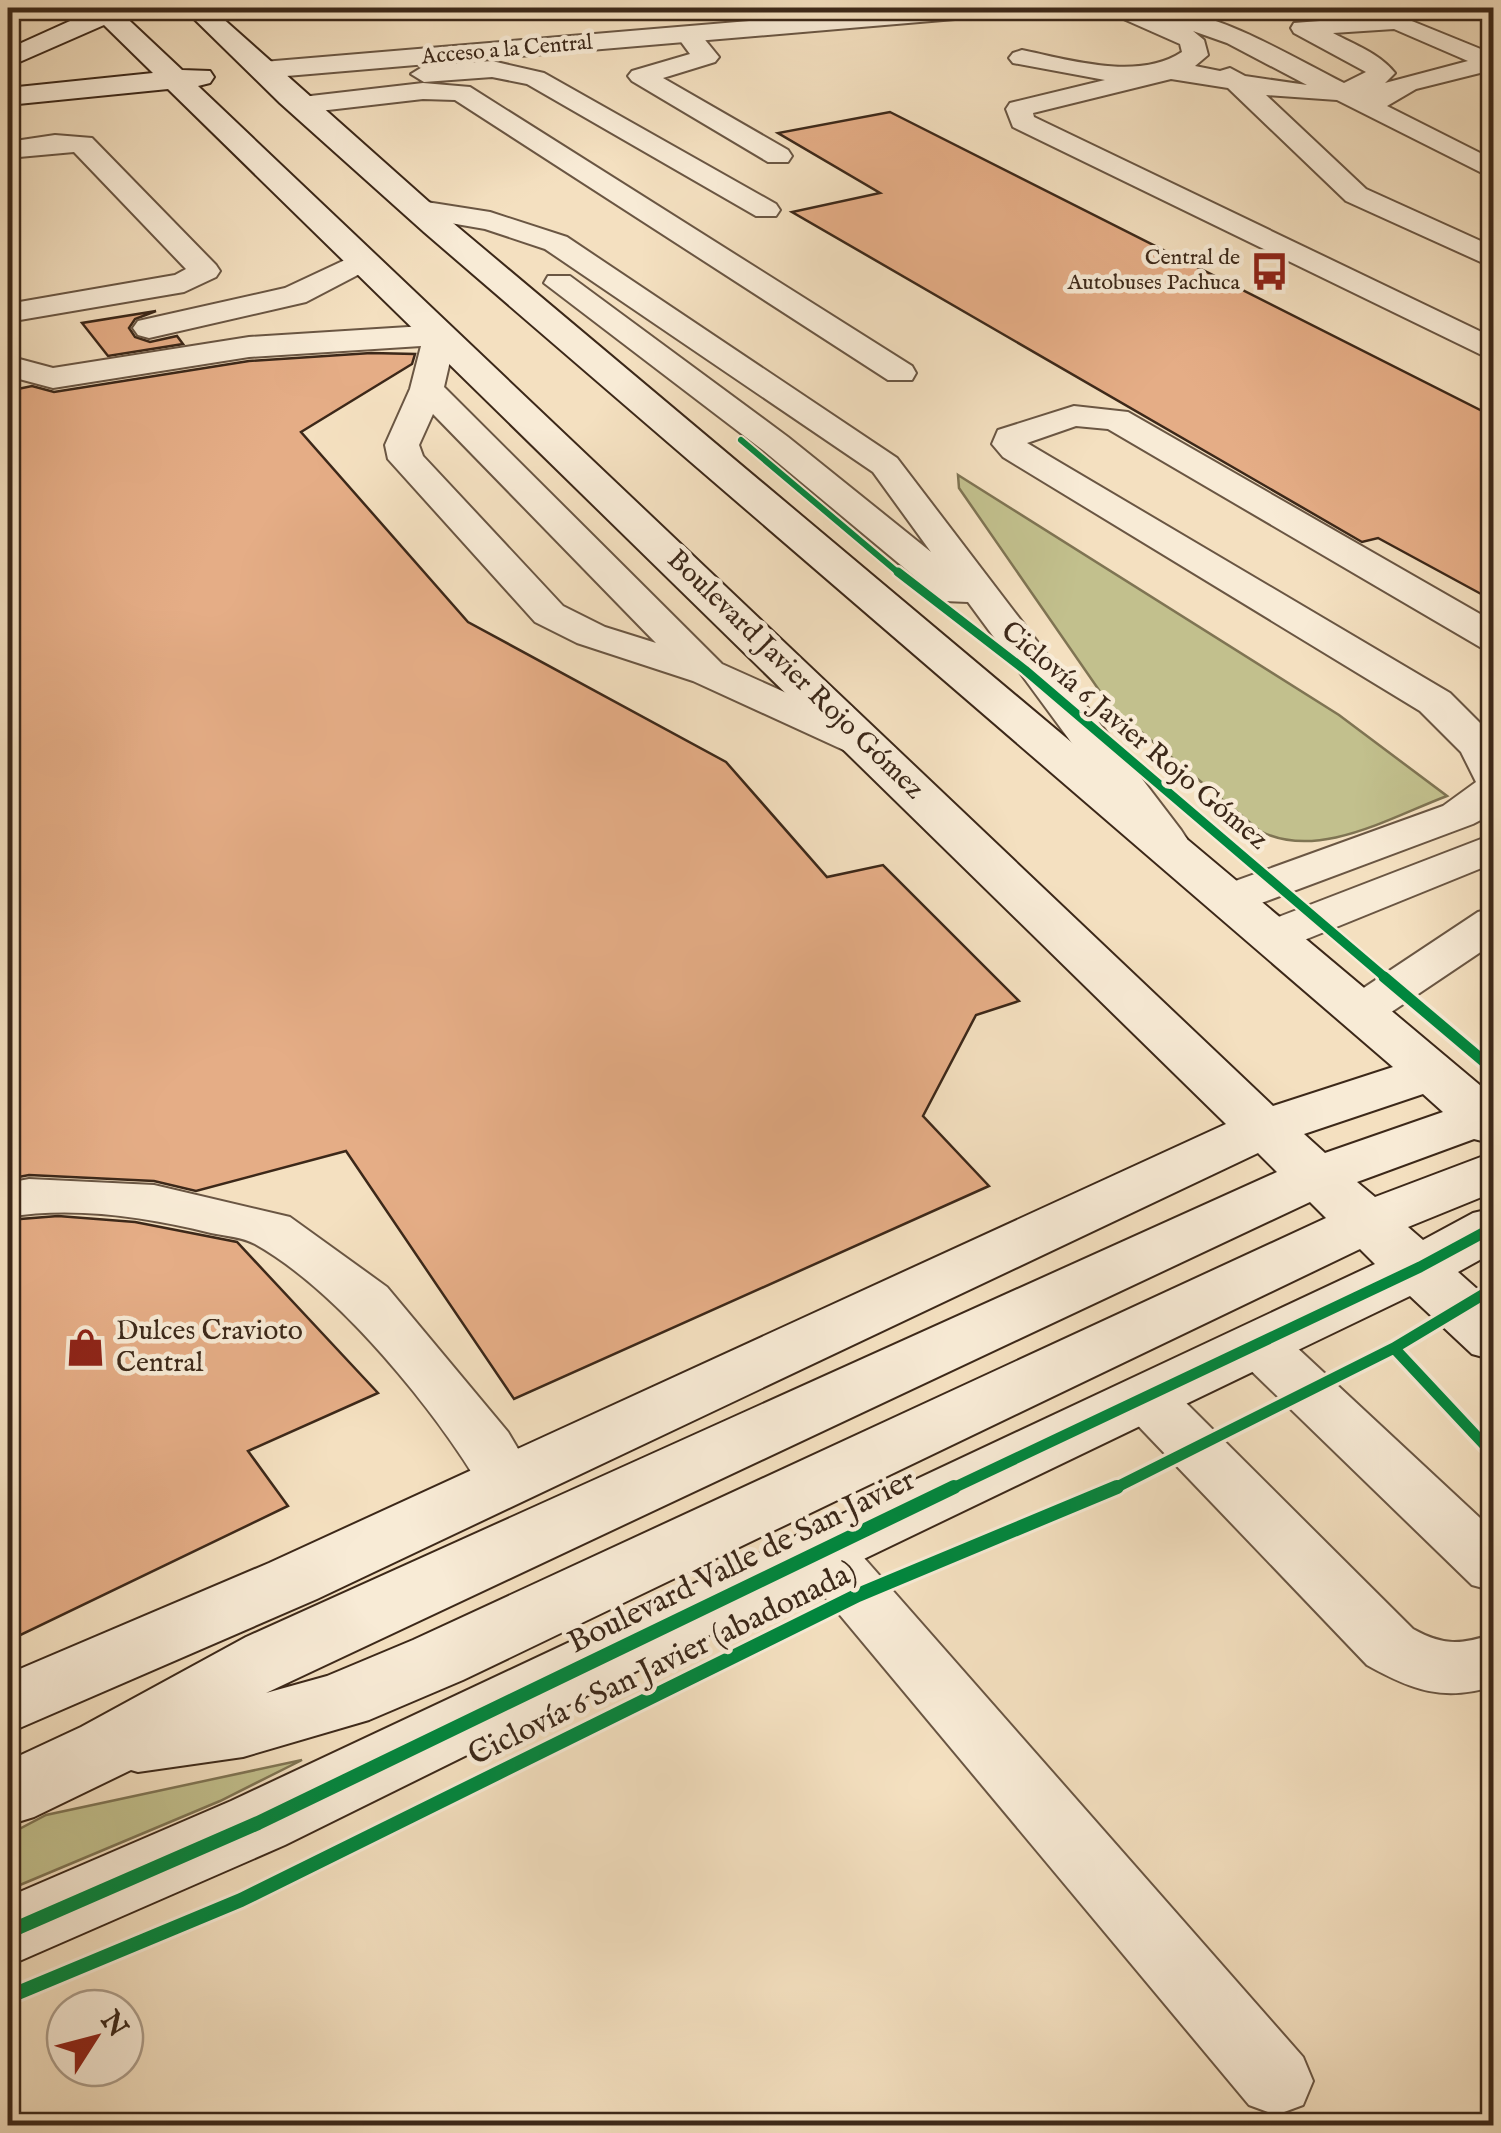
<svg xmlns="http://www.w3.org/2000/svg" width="1501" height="2133" viewBox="0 0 1501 2133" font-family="'IM FELL English',serif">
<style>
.green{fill:#c2c08d;stroke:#7f7453;stroke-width:2.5}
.building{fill:#e5ad86;stroke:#3c2819;stroke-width:2.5}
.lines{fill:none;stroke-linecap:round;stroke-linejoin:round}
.lane-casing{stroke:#6a5643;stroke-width:4}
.street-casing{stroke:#6a5643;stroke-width:4}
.secondary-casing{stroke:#3c2819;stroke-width:4}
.lane{fill:#f8ebd6;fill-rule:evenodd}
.street{fill:#f8ebd6;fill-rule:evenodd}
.secondary{fill:#f8ebd6;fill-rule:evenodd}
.cycleway-far3-casing{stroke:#f8ebd6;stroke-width:10}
.cycleway-far2-casing{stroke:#f8ebd6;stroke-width:14}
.cycleway-far1-casing{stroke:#f8ebd6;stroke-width:18}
.cycleway-casing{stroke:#f8ebd6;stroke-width:20}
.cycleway-far3{stroke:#00873e;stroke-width:6}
.cycleway-far2{stroke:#00873e;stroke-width:9}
.cycleway-far1{stroke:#00873e;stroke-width:11}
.cycleway{stroke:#00873e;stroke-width:14}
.labels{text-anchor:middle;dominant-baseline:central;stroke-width:9;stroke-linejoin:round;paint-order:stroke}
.far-street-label{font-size:22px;fill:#3c2819;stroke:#f8ebd6}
.far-poi-label{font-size:22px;fill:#3c2819;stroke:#f8ebd6;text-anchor:end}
.street-label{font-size:28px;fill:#3c2819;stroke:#f8ebd6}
.poi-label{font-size:28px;fill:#3c2819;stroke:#f8ebd6;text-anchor:start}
.near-street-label{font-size:32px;fill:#3c2819;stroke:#f8ebd6}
</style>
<rect width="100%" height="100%" fill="#f4e0c0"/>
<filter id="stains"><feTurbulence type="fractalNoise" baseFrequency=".002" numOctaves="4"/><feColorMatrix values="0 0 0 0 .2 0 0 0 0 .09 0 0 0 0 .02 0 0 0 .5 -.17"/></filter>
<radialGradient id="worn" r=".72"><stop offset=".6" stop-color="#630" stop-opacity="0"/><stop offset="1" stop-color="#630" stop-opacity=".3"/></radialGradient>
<!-- green -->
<path class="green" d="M958 475 1339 715 1447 796C1391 817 1318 861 1260 831L1110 706 959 488Z
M302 1760 220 1801 8 1890V1835L46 1815Z"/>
<!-- building -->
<path class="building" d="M890 112 1494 417V601L1378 538 1362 542 792 212 880 193 778 133Z
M156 311 135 319 129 328 135 337 150 342 177 336 183 344 108 356 82 323Z
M371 353 415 354 412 364 301 432 468 622 726 762 827 877 883 865 1019 1001 976 1015 923 1116 989 1186 514 1399 346 1151 196 1191 154 1181 29 1175 8 1179V391L32 386 54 392 249 361Z
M58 1216 135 1222 237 1242 378 1393 248 1451 288 1506 8 1641V1220Z"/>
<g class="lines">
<defs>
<path id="lane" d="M1106 8H1137L1148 12 1151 8C1214 8 1288 55 1344 83L1366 72 1294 33 1291 28 1294 23 1397 15 1488 52 1494 61 1492 70 1416 89 1387 106 1494 160V179L1337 100 1266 95 1366 189 1494 247V268L1346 201 1228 88 1171 79 1033 113 1034 117 1494 338V361L1013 127 1006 109 1010 103 1105 80 1013 63 1009 58 1013 53 1022 50C1070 60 1138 81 1182 52L1180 44 1110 13ZM1394 29 1468 61 1385 83 1395 73C1379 53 1355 45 1333 33ZM1193 31 1227 43 1307 85 1245 76 1230 68 1220 71 1195 66 1208 55 1204 40Z
M688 28 697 30 719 57 715 62 663 78 788 150 792 156 788 162H768L632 81 628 76 632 71 690 54 676 35Z
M492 61 544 73 776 204 780 210 776 216H756L527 84 492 77 424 82 411 74 424 66Z
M423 83 470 87 912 366 916 373 912 380H888L455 100 423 99 302 113 289 105 302 97Z
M55 135 92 138 216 265 220 271 216 277 184 292 8 322V304L175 275 186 269 74 152 8 158V142Z
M420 201 490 212 567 237 897 458 1181 830 1187 839 1181 848 1165 852 1149 848 968 602 944 601 764 451 544 283 548 276H570L788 437 931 552 873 472 545 249 485 229 410 216 406 210 410 204Z
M362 252 373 255 377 261 373 267 306 302 149 338 138 335 133 328 138 321 285 288Z
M440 325 451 328 456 335 444 387 722 664 878 734 884 743 878 752 863 756 848 752 693 681 577 643 535 622 388 459 385 445 410 389 421 346 249 357 53 388 8 376V356L53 368 249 337ZM433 414 656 643 605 627 563 606 423 456 419 445Z
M1074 406 1128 412 1494 622V651L1480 647 1108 429 1076 426 1027 443 1450 693 1494 737V813L1473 824 1248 908 1232 912 1216 908 1209 898 1216 888 1443 806 1476 782 1461 752 1420 711 1003 457 992 444 998 430Z
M1494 834V863L1292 945 1275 949 1258 945 1252 935 1258 925Z
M1494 908V943L1378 1021 1361 1026 1344 1021 1337 1011 1344 1001 1478 912Z
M29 1179 154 1185 290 1217 387 1287 508 1432 536 1479 527 1494 506 1501 485 1494C437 1412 339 1291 255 1244 243 1237 225 1236 211 1233 147 1217 73 1206 8 1217V1183Z
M1258 1325 1278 1330 1494 1531V1591L1472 1585 1238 1358 1230 1344 1238 1330Z
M1145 1377 1166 1383 1413 1629C1444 1646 1460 1645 1494 1634V1686C1443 1702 1412 1690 1367 1665L1124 1411 1116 1397 1124 1383Z
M821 1527 843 1534 1303 2057 1313 2081 1303 2105 1276 2115 1249 2105 799 1566 790 1550 799 1534Z"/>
<path id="street" d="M903 8H1003L990 16 263 78 249 70 263 62Z"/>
<path id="secondary" d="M88 8H116L182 70 210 71 214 77 210 83 198 86 1273 1106 1393 1067 424 232 280 103 183 8H211L447 218 1494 1097V1144L1474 1139 1357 1182 1375 1197 1494 1152V1192L1408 1227 1423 1240 1473 1213 1494 1208V1252L1458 1272 1494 1304V1360L1472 1354 1410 1296 845 1568 285 1845 8 1966V1897L231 1801 1375 1264 1360 1249 463 1680 369 1720 243 1757 138 1772 131 1770 34 1817 8 1825V1761L81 1727 246 1637 1277 1172 1258 1153 317 1599 8 1733V1674L269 1563 1226 1124 168 89 8 105V88L153 73 104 25 8 67V49L90 12ZM1423 1094 1443 1112 1325 1153 1304 1134ZM1310 1202 1326 1218 413 1640 327 1676 266 1693Z"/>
</defs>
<!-- lane casing -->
<use href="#lane" class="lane-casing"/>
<!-- street casing -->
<use href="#street" class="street-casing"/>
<!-- secondary casing -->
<use href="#secondary" class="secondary-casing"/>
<!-- lane -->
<use href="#lane" class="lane"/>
<!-- street -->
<use href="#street" class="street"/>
<!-- secondary -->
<use href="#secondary" class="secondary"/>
<defs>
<path id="cycleway-far3" d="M741 440 901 575"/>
<path id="cycleway-far2" d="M898 572 1025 670 1387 979"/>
<path id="cycleway-far1" d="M1384 977 1494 1070
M1494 1288 1394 1348 1494 1455
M949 1490 1420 1267 1494 1227
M1111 1490 1394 1348"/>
<path id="cycleway" d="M8 1932 258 1823 954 1487
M8 1997 241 1900 858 1595 1117 1487"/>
</defs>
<!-- cycleway-far3 casing -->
<use href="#cycleway-far3" class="cycleway-far3-casing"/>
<!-- cycleway-far2 casing -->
<use href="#cycleway-far2" class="cycleway-far2-casing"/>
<!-- cycleway-far1 casing -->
<use href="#cycleway-far1" class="cycleway-far1-casing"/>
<!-- cycleway casing -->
<use href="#cycleway" class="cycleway-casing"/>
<!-- cycleway-far3 -->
<use href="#cycleway-far3" class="cycleway-far3"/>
<!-- cycleway-far2 -->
<use href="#cycleway-far2" class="cycleway-far2"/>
<!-- cycleway-far1 -->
<use href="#cycleway-far1" class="cycleway-far1"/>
<!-- cycleway -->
<use href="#cycleway" class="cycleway"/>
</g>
<!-- icons -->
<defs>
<symbol id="bus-bare" viewBox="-9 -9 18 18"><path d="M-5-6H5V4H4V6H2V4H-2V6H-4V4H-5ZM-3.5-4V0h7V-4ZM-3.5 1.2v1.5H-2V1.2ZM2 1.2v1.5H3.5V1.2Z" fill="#8f2418" stroke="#f8ebd6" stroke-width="2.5" paint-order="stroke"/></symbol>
<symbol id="shop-bare" viewBox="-9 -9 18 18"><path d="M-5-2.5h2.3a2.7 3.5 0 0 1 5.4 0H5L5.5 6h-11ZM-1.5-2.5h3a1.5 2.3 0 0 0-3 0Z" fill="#8f2418" stroke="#f8ebd6" stroke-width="2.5" paint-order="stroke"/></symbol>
</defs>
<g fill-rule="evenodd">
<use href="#bus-bare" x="1242" y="244" width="55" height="55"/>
<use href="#shop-bare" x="58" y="1320" width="55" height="55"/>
</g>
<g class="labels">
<!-- far-street labels -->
<g class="far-street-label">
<text transform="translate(507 50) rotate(-5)">Acceso a la Central</text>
</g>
<!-- far-poi labels -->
<g class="far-poi-label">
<text x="1240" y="258">Central de<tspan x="1240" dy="25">Autobuses Pachuca</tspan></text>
</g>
<!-- street labels -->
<g class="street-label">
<text transform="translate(795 675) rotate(44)">Boulevard Javier Rojo Gómez</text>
<text transform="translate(1134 736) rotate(40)">Ciclovía 6 Javier Rojo Gómez</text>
</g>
<!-- poi labels -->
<g class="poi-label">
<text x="116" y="1331">Dulces Cravioto<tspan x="116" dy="32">Central</tspan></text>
</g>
<!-- near-street labels -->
<g class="near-street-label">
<text transform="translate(742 1562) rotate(-26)">Boulevard Valle de San Javier</text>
<text transform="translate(663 1664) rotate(-26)">Ciclovía 6 San Javier (abadonada)</text>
</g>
</g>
<!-- margin -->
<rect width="1501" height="2133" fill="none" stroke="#f4e0c0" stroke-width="40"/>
<rect x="10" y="10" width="1481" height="2113" fill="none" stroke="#3c2819" stroke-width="5"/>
<rect x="20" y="20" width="1461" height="2093" fill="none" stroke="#3c2819" stroke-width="2.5"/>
<!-- north arrow -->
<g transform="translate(95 2038) rotate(54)"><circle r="48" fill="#f8ebd6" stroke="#ad9d8a" stroke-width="2.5"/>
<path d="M0-8L18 38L0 25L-18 38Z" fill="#8f2418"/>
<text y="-15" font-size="28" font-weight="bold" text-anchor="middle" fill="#3c2819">N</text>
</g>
<rect width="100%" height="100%" filter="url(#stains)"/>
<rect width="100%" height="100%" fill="url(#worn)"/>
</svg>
